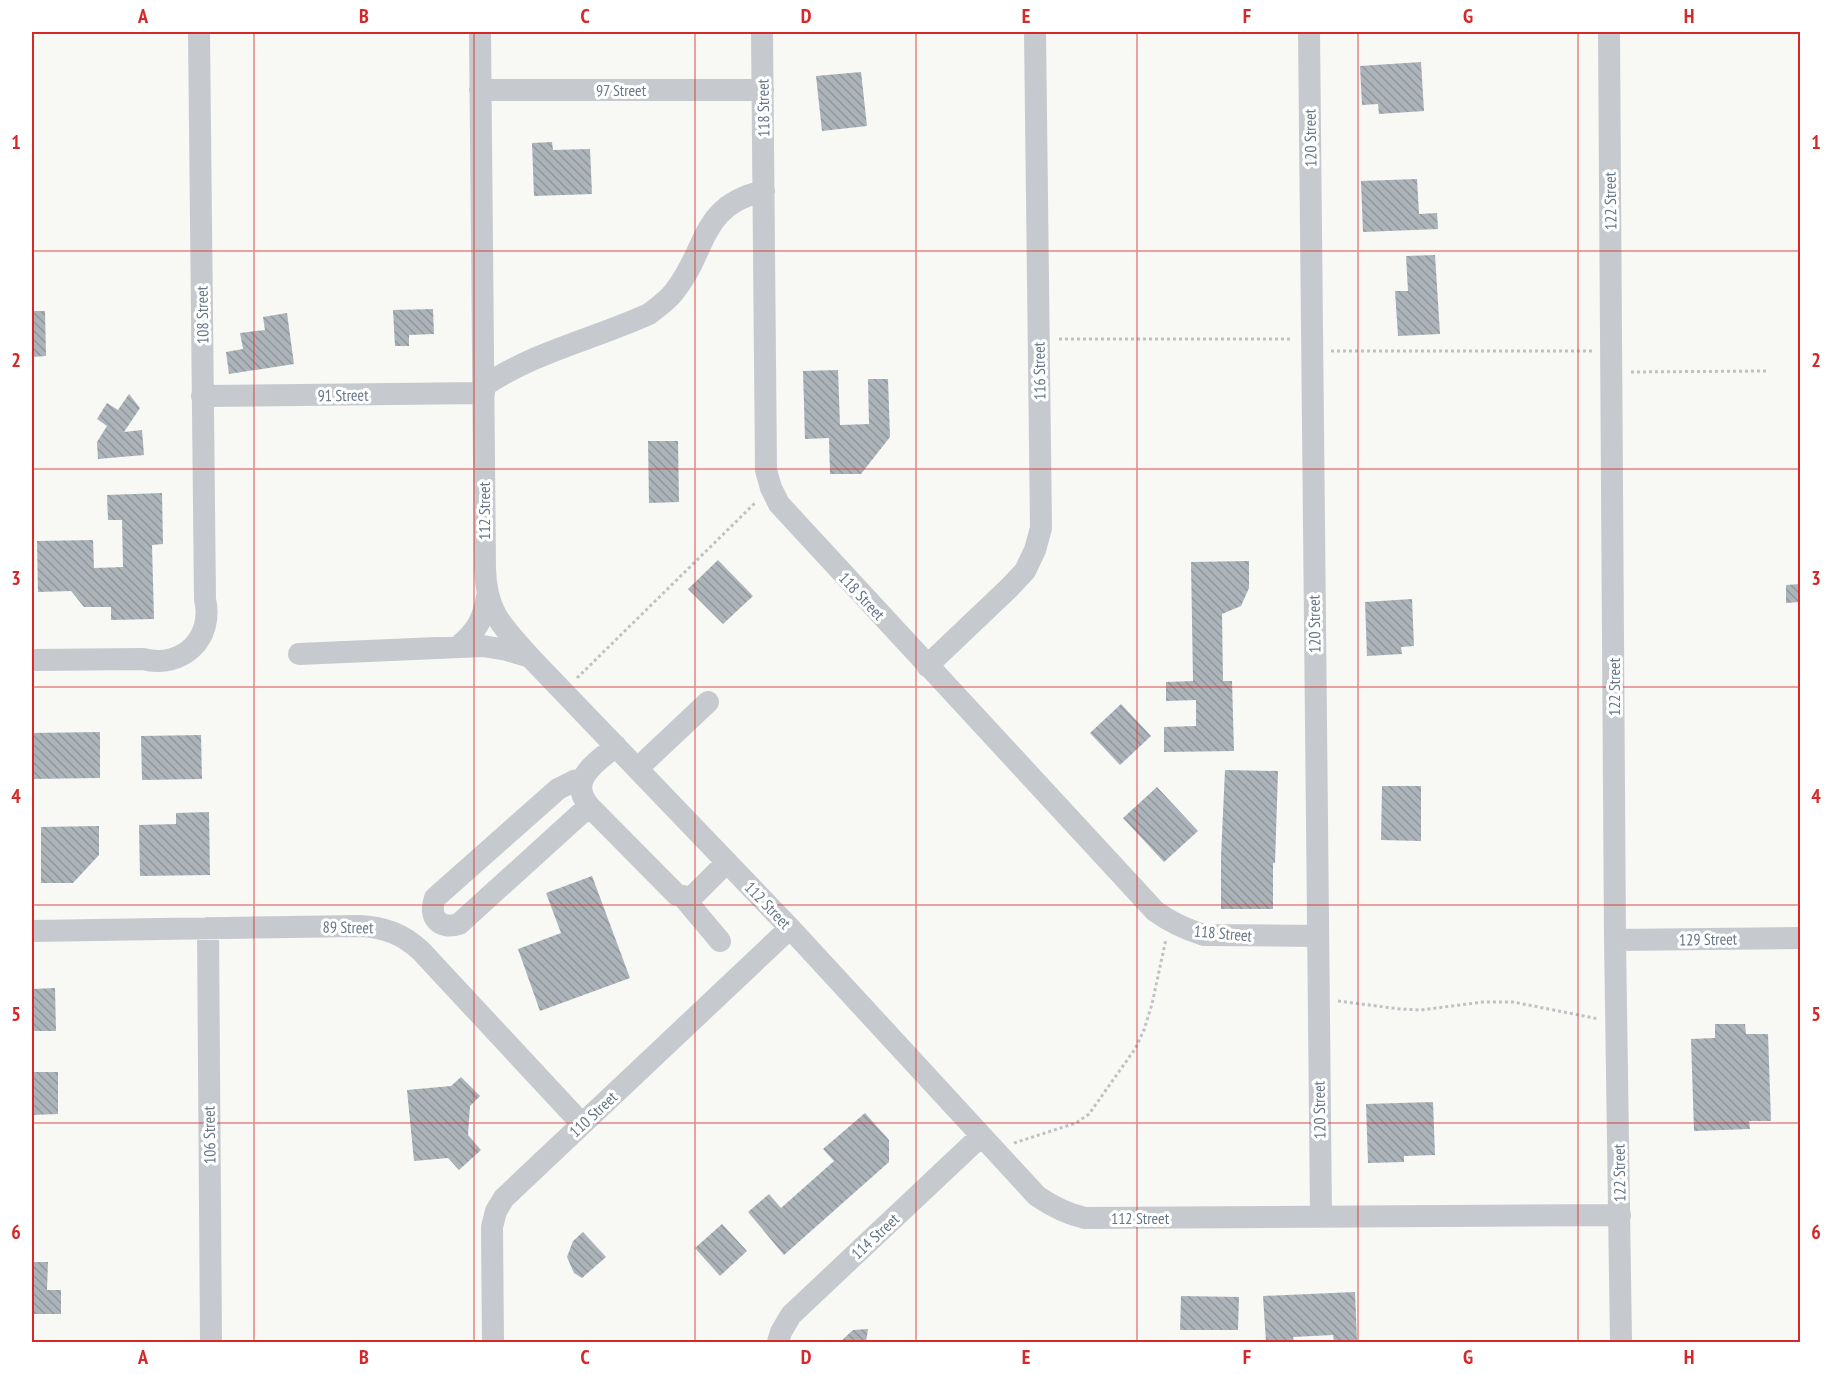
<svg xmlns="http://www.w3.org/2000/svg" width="1832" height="1374" viewBox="0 0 1832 1374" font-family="'PT Sans Narrow',sans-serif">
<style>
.building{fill:url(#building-back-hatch)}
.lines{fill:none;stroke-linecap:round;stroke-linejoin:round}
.path{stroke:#bfc2c4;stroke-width:3;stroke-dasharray:3 3;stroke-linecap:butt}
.minor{stroke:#c6c9cd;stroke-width:22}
.grid{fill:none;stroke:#d62828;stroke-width:1.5;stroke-opacity:0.55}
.labels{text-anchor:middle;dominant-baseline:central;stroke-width:6;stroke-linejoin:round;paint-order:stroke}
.street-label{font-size:16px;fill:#667687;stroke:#fff}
.neatline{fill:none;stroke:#d62828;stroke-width:2}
.grid-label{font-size:20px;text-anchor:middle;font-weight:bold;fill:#d62828}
</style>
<defs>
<pattern id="building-back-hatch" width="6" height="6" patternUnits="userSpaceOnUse" patternTransform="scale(1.5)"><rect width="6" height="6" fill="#acb4ba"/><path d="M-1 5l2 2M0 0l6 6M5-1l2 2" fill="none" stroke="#90979d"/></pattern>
</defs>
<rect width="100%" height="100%" fill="#f8f8f5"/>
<!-- building -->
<path class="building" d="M1421 62 1424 111 1379 114 1378 104 1362 105 1360 66Z
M861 72 867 126 822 131 816 76Z
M552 142 553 150 590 149 592 194 534 196 532 143Z
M1417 179 1419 214 1437 213 1438 229 1363 232 1361 181Z
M1435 255 1440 334 1398 336 1395 291H1408L1406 256Z
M433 309 434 334 409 335V346H395L393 310Z
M32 311H45L46 356 32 357Z
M287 313 294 364 229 374 226 352 243 349 240 333 265 330 263 317Z
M838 370 840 425 869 424 868 379H888L890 437 861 474H830L829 438 805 439 803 371Z
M129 394 140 408 124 432 142 430 144 455 98 459 97 442 107 426 97 419 107 403 118 410Z
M648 441H678L679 502 649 503Z
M162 493 163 544 152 545 154 619 111 620V607H84L71 591 38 592 37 541 93 540 94 568 123 567 122 520H108L107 495Z
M718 560 753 596 723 624 688 589Z
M1249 561V588L1241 606 1222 614 1223 681H1232L1234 751 1164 752V727L1196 726V700L1166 701V682L1193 681 1191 562Z
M1800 584V602L1786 603V585Z
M1412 599 1414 646 1401 647 1402 654 1367 656 1365 602Z
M1121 704 1151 736 1120 765 1090 733Z
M100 732V778L32 779V733Z
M201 735 202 779 142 780 141 736Z
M1225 770 1278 771 1275 863H1273V909H1221V856Z
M1382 786H1421V841L1381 840Z
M1157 787 1198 831 1164 862 1123 818Z
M209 812 210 875 140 876 139 825 176 824V813Z
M99 826V855L73 883H41V827Z
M592 876 630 978 540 1011 518 949 561 933 546 893Z
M55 988 56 1031H32V989Z
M1715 1024H1745L1746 1034H1768L1771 1121H1749L1750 1129 1694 1131 1691 1039 1715 1038Z
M32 1072H58V1114L32 1115Z
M461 1077 480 1096 470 1106 468 1135 481 1150 459 1170 448 1158 414 1161 407 1090 451 1086Z
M1433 1102 1435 1155 1404 1156V1162L1368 1163 1366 1104Z
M865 1113 889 1140V1162L784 1255 748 1212 769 1194 781 1208 834 1161 823 1149Z
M722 1224 747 1251 720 1276 695 1248Z
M583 1232 606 1257 582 1278 574 1273 567 1257 573 1241Z
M32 1262H48L47 1290H61V1314H32Z
M1355 1292 1357 1342H1334L1333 1335 1293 1337 1294 1342H1266L1263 1296Z
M1181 1296 1239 1297 1238 1330H1180Z
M868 1329 866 1342H840L853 1330Z"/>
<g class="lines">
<!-- path -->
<path class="path" d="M1059 339H1292
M1331 351H1592
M1631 372 1767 371
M577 678 756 502
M1338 1001 1400 1009 1421 1010 1483 1002H1513L1599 1019
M1014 1143 1076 1123 1089 1114 1135 1049 1144 1030 1152 1004 1166 939"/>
<!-- minor -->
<path class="minor" d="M480 32 485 568C486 612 502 626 530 657L790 928 1037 1196C1053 1207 1067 1214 1085 1218L1620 1215
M762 32 766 470 771 488 779 504 1155 911C1171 923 1185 929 1204 935L1318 936
M1309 32 1321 1216
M1609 32 1615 940 1621 1342
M480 90H763
M484 386C534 352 594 339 649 314 658 307 667 301 674 292 708 250 699 205 764 191
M202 396 484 393
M459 646C477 630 483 620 487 597
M299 654 483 646 507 650 530 657
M32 660 143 659C183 669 214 638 205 599L199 32
M927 666 1009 588 1025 571 1035 550 1041 528 1035 32
M616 746C597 762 567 779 589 806L677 895 689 897 695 894 727 862
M638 768 708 702
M582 779 574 781 558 789 435 898C428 917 439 930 459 924L589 806
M683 897 720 941
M208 928 211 1342
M32 931 359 926C384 927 403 934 421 951L582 1124
M1615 940 1800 938
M493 1342 492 1227 496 1211 504 1198 790 928
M778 1342 781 1332 791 1315 981 1136"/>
</g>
<!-- grid -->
<path class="grid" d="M254 32V1342M474 32V1342M695 32V1342M916 32V1342M1137 32V1342M1358 32V1342M1578 32V1342M32 251H1800M32 469H1800M32 687H1800M32 905H1800M32 1123H1800"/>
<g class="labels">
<!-- street labels -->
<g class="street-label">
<text x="621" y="90">97 Street</text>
<text transform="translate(763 108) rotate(-91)">118 Street</text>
<text transform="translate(1310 138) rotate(-91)">120 Street</text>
<text transform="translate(1610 201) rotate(-91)">122 Street</text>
<text transform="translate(202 315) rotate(-91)">108 Street</text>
<text transform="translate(1039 371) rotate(-91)">116 Street</text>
<text transform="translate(343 395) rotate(-1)">91 Street</text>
<text transform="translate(484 511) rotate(-90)">112 Street</text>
<text transform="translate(862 596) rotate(47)">118 Street</text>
<text transform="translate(1314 624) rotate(-91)">120 Street</text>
<text transform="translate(1614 687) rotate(-90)">122 Street</text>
<text transform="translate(768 905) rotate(46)">112 Street</text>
<text transform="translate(348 927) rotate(1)">89 Street</text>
<text transform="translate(1223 933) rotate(5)">118 Street</text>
<text transform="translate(1708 939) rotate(-1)">129 Street</text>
<text transform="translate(1319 1110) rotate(-91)">120 Street</text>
<text transform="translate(593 1114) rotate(-43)">110 Street</text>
<text transform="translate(209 1135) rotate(-91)">106 Street</text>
<text transform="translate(1619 1173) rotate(-91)">122 Street</text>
<text x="1140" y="1218">112 Street</text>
<text transform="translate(875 1236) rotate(-43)">114 Street</text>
</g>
</g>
<!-- border -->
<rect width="1832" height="1374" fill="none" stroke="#ffffff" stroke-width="66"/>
<rect x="33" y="33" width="1766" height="1308" class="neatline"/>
<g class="grid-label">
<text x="143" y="23">A</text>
<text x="364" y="23">B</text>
<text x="585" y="23">C</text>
<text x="806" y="23">D</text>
<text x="1026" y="23">E</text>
<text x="1247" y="23">F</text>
<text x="1468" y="23">G</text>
<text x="1689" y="23">H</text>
<text x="16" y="149">1</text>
<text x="1816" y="149">1</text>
<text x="16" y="367">2</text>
<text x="1816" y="367">2</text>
<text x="16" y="585">3</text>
<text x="1816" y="585">3</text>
<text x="16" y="803">4</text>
<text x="1816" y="803">4</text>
<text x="16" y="1021">5</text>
<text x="1816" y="1021">5</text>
<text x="16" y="1239">6</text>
<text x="1816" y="1239">6</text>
<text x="143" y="1364">A</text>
<text x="364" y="1364">B</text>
<text x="585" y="1364">C</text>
<text x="806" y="1364">D</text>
<text x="1026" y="1364">E</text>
<text x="1247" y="1364">F</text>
<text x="1468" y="1364">G</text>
<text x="1689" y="1364">H</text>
</g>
</svg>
